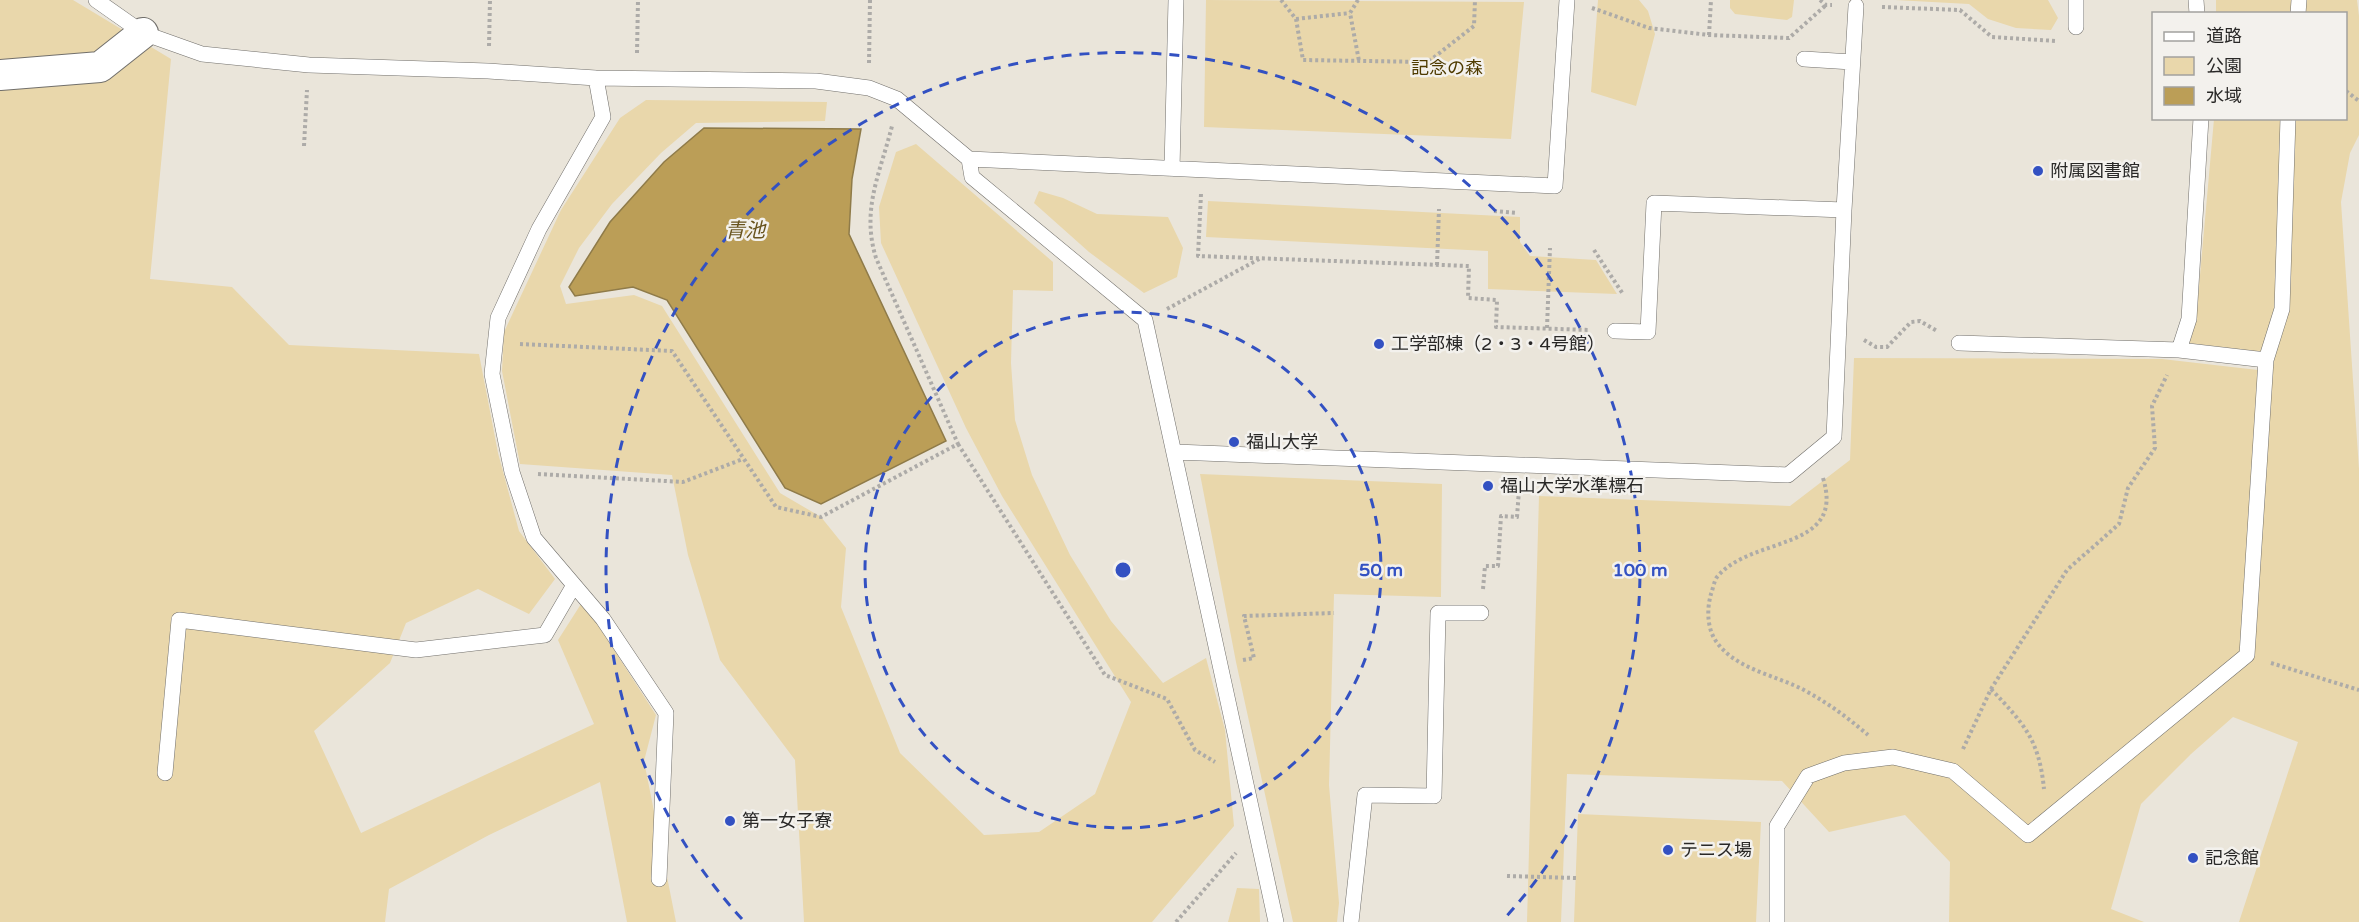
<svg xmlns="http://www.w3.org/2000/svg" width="2359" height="922" viewBox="0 0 2359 922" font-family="'Varela Round','Noto Sans JP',sans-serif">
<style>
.built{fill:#eae5da;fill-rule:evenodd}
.green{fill:#e9d7ab}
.water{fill:#bb9e57;stroke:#8f7b49;stroke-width:1.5}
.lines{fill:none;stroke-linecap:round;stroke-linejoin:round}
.lane-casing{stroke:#716f6b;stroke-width:16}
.street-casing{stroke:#716f6b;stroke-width:32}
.path{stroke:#adaba8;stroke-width:4;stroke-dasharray:3 3;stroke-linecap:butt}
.lane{stroke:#fff;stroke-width:15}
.street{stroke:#fff;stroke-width:30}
.ring{fill:none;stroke:#3351c2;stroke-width:3;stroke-dasharray:10 8}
.poi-dot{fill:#3351c2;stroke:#f3f1ed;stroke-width:2}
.labels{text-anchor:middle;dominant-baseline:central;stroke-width:5;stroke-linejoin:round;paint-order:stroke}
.park-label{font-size:18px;fill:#4f3b00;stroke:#f3f1ed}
.poi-label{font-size:18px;fill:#292827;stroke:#f3f1ed;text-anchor:start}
.water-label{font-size:20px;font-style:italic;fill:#68531d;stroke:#f3f1ed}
.centre{fill:#3351c2;stroke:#f3f1ed;stroke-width:3}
.ring-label{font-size:18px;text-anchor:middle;font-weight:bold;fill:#3351c2;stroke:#f3f1ed;stroke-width:5;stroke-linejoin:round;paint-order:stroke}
</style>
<rect width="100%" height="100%" fill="#f3f1ed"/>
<!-- built -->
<path class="built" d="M0 0H2359V766L2303 922H151ZM2154 14H2346V118H2154Z"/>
<!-- green -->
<path class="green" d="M0 0H73L171 59 150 279 232 287 289 345 479 354 498 453 519 531 555 579 529 614 478 589 406 623 390 663 314 731 361 833 594 724 558 640 581 604 596 622 656 715 644 761 676 922H627L600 782 489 835 389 889 385 922H0Z
M1206 0 1524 2 1511 139 1204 127Z
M1598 0H1639L1648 11 1655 34 1636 106 1591 92Z
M1730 0H1794L1792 17 1787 20 1735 14 1730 8Z
M1895 0H2048L2058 18 2051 30 2016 28 1988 19 1969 4Z
M2216 0H2357L2359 16V135L2350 153 2341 202 2359 469V922H2239L2298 742 2233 717 2191 754 2141 804 2111 909 2144 922H1949L1950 862 1905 815 1829 832 1782 781 1567 774 1561 922H1527L1539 496 1790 506 1850 460 1854 358 2162 359 2258 370 2262 352 2188 343 2196 320 2214 119 2346 118V14L2216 13Z
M646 100 827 102 825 121 696 123 661 153 612 204 579 248 560 286 566 304 634 295 662 306 780 493 821 517 846 548 841 607 900 753 984 835 1039 832 1095 794 1131 702 1002 496 966 428 881 243 879 207 896 152 916 144 1053 262V291L1013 290 1011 363 1015 420 1032 475 1070 555 1111 621 1163 683 1206 658 1225 730 1234 826 1152 922H804L795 760 720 660 688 555 672 475 520 464 502 371 504 332 561 210 620 118Z
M1039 191 1063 198 1097 214 1168 217 1183 248 1177 277 1144 293 1089 252 1034 203Z
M1208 201 1520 217V242L1530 256 1596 260 1617 294 1488 289V251L1206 237Z
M1200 474 1442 484 1441 597 1334 594 1329 785 1339 903 1337 922H1293L1236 662Z
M1578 814 1761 822 1756 922H1574Z
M1237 888 1259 889 1260 922H1228Z"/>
<!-- water -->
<path class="water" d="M704 128 861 129 852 179 849 234 946 441 821 504 785 488 667 300 633 287 575 296 569 287 610 222 664 162Z"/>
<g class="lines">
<defs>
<path id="lane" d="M96 0 143 33 202 54 309 65 488 71 596 78 816 81 869 88 897 99 969 159 1555 186 1567 0
M2196 0 2197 14
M2298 14 2299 0
M2076 27V0
M1804 59 1852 62
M596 78 603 117 539 229 498 318 492 374 512 472 534 538 603 619 666 713 659 879
M2201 118 2189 319 2179 350 2266 360
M969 159 972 177 1145 320 1276 922
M1172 169 1176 0
M1844 210 1856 6
M1959 343 2179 350
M1175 452 1788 475 1834 437 1844 210 1654 203 1648 332 1615 331
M165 773 179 620 416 650 545 635 574 585
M1351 922 1365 795 1434 796 1438 613H1481
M1777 922V826L1808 776 1844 763 1893 757 1953 771 2028 835 2247 655 2266 360 2282 309 2288 118"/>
<path id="street" d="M0 75 100 67 143 33"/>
</defs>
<!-- lane casing -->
<use href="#lane" class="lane-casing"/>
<!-- street casing -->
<use href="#street" class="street-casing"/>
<!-- path -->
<path class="path" d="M1281 0 1296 19 1303 60 1428 62 1474 26 1475 0
M1358 0 1350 13 1359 61
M1820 0 1826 5H1832
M1882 7 1960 10 1992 37 2056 41
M1592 8 1649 28 1709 35 1789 38 1826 5
M1296 19 1350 13
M1709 35 1711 0
M489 46 490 0
M637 53 638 0
M869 63 870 0
M2346 91 2359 101
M304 146 307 90
M1201 194 1198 256 1469 266 1468 298 1497 300 1496 327 1590 330
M1494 211 1517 213
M1594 250 1623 294
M1437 265 1439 209
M1167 309 1261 258
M1547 328 1550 248
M1864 340 1876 347H1887L1911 322 1920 321 1937 331
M520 344 672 351 776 507 821 517 958 444 876 258C861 209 880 174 892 126
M958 444 1105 675 1167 699 1195 750 1215 762
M538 474 683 482 743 459
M1823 478C1846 552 1752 535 1717 577 1714 581 1713 589 1711 594 1707 608 1707 625 1714 638 1732 669 1776 675 1804 690 1828 703 1847 717 1868 735
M1483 589 1485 566H1498L1501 516 1517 517 1519 490
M1243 660 1254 658 1244 616 1334 613
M2271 663 2359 690
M1991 689C2024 724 2039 739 2044 789
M1963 749 1991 689 2067 570 2119 524 2128 488 2155 448 2152 406 2167 375
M1507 876 1576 878
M1176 922 1236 853"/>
<!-- lane -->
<use href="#lane" class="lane"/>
<!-- street -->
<use href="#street" class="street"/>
</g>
<!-- distance rings -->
<g class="ring">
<circle cx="1123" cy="570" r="258"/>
<path d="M742 919A517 517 0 1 1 1504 919"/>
</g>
<!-- markers -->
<g class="poi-dot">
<circle cx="2038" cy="171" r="6"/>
<circle cx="1379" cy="344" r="6"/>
<circle cx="1234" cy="442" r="6"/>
<circle cx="1488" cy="486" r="6"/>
<circle cx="730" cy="821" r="6"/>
<circle cx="1668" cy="850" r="6"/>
<circle cx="2193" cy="858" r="6"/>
</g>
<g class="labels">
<!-- park labels -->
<g class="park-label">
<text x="1447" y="68">記念の森</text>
</g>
<!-- poi labels -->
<g class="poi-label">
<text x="2050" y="171">附属図書館</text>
<text x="1391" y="344">工学部棟（2・3・4号館）</text>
<text x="1246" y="442">福山大学</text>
<text x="1500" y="486">福山大学水準標石</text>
<text x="742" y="821">第一女子寮</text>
<text x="1680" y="850">テニス場</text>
<text x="2205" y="858">記念館</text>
</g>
<!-- water labels -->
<g class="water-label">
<text x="745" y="231">青池</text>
</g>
</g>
<circle cx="1123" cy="570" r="9" class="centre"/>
<g class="ring-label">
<text x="1381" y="576">50 m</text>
<text x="1640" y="576">100 m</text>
</g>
<!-- legend -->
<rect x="2152" y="12" width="195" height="108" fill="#f3f1ed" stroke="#a2a19e" stroke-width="1.5"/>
<rect x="2164" y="32" width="30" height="9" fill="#ffffff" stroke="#a2a19e" stroke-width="1.5"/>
<text x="2206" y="42" font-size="18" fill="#292827">道路</text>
<rect x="2164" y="57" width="30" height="18" fill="#e9d7ab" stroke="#a2a19e" stroke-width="1.5"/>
<text x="2206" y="72" font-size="18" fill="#292827">公園</text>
<rect x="2164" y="87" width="30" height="18" fill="#bb9e57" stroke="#a2a19e" stroke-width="1.5"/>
<text x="2206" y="102" font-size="18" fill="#292827">水域</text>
</svg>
